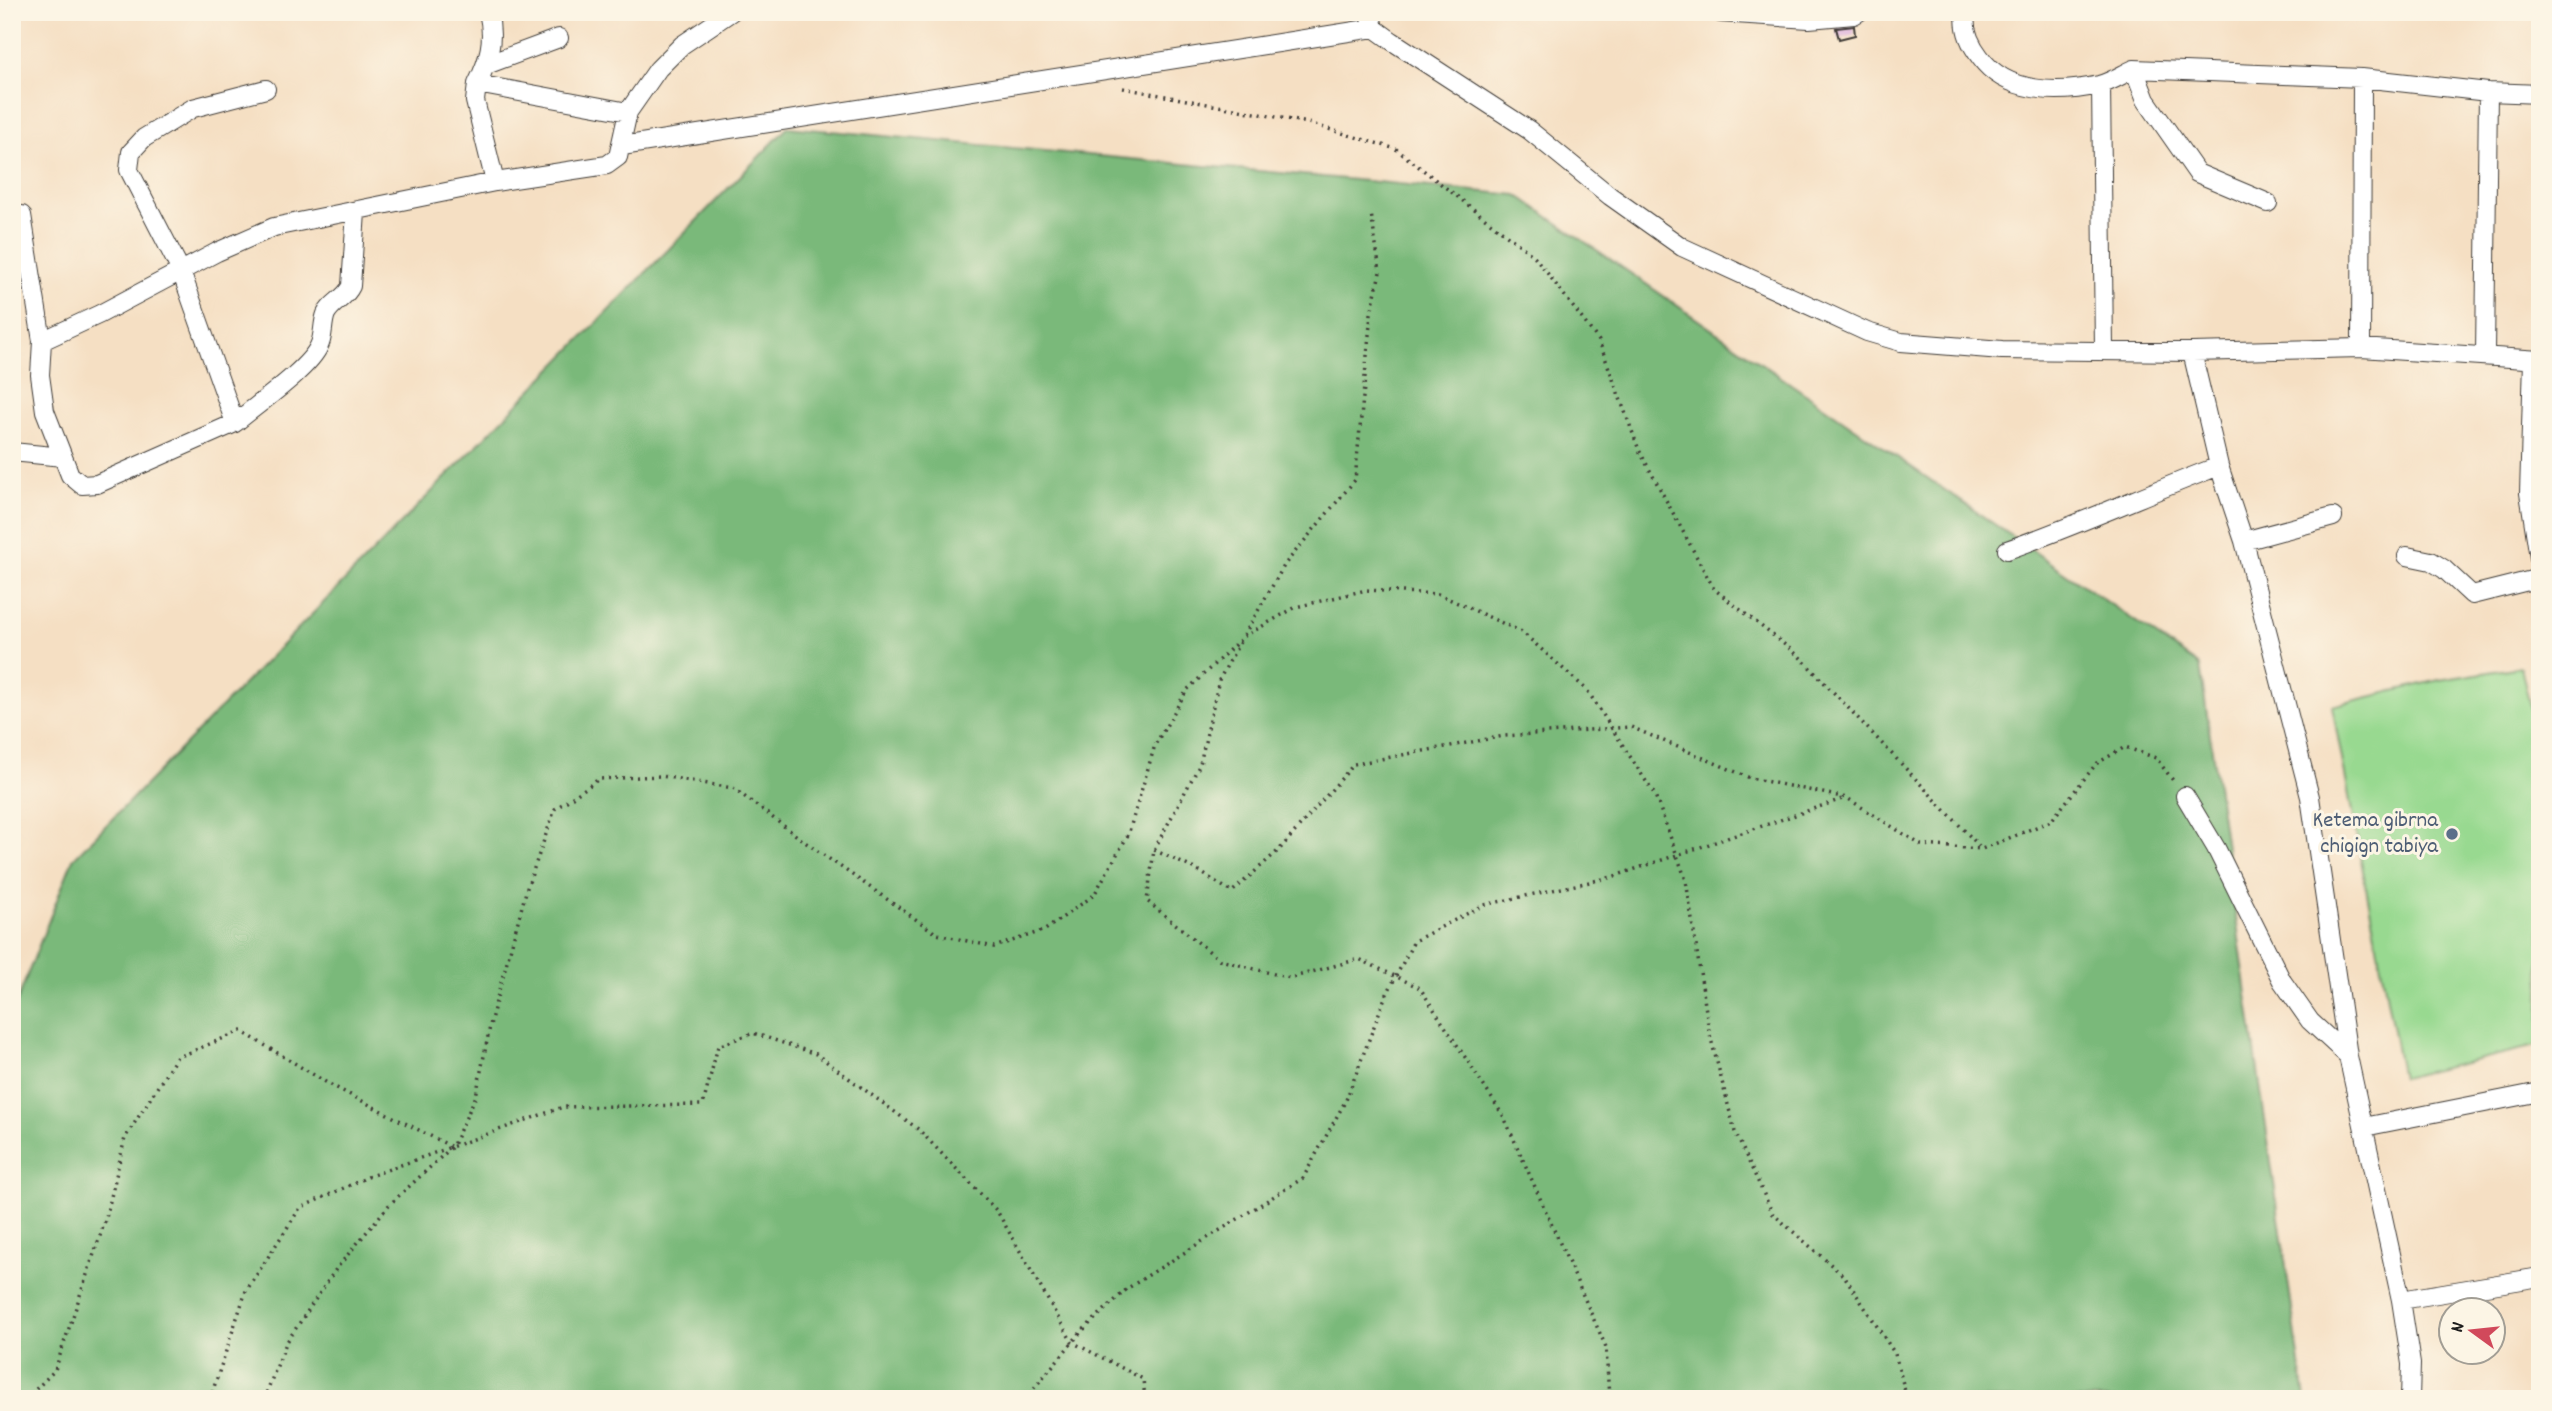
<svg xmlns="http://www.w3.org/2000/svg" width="2552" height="1411" viewBox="0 0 2552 1411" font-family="Dekko,sans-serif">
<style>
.green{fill:#98d990;stroke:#5a7a56;stroke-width:2}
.forest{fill:#7ab97a;stroke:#4b6a4b;stroke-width:2}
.building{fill:#daabdb}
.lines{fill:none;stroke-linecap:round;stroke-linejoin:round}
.street-casing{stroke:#3d3935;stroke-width:20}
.path{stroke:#3d3935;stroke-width:3.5;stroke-dasharray:2 5;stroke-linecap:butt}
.street{stroke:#fff;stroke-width:18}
.service-dot{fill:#5c6f8a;stroke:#fcf5e5;stroke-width:2.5}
.labels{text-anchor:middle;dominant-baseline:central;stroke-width:6;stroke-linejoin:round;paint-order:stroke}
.service-label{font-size:23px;fill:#4e5e75;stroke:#fcf5e5;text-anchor:end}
</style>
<rect width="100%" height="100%" fill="#fcf5e5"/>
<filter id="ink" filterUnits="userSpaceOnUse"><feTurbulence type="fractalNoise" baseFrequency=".0143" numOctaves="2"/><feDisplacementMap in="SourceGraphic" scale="14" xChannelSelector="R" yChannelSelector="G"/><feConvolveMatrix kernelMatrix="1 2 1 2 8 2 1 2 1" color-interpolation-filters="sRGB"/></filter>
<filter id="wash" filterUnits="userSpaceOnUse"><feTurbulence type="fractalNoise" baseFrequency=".00686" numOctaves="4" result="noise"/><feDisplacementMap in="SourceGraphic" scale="28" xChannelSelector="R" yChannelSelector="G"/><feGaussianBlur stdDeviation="1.57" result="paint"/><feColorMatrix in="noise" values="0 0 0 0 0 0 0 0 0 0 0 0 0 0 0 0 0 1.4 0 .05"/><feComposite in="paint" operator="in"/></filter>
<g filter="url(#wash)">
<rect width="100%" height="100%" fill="#f5dfc3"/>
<!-- green -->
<path class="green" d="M2521 667 2540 752V1045L2402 1078 2332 706 2439 680Z"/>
<!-- forest -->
<path class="forest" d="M788 127 1517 195 2200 666 2305 1399H12V1014L73 859Z"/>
<g id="blocks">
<!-- building -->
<path class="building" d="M1854 26 1855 35 1839 39 1836 28Z"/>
</g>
</g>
<g filter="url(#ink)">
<use href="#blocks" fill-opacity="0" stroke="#3d3935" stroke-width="2"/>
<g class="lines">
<defs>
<path id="street" d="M488 12C495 39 489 60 477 84L628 112 658 69 682 45 731 12
M1370 12 1374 28 1392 41 1529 130 1610 196 1682 247 1867 332 1901 342 2002 350 2192 352 2219 466 2244 541 2310 797 2348 1056 2401 1300 2411 1364 2410 1399
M1966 12C1963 29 1970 44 1980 57 2006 94 2059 94 2099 85 2111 82 2123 74 2134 69L2362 78 2488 92 2540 94
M1720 13 1809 19 1854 15 1859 12
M486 65 559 38
M2134 69 2146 100 2197 173 2268 203
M477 84 475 101 495 182 607 165 618 157 628 112
M2101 85 2104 350
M622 146 1374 28
M22 215 42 341 100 314 217 252 274 227 495 182
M42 341 40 375 45 411 70 475 82 485 97 484 235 423 181 271 129 170 131 152 144 138 193 108 266 89
M2361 348 2362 78
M2192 352 2361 348 2540 360
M2485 355 2488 92
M2533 360 2529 493 2540 564
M235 423C256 405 309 369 319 346 324 336 322 324 326 314 332 302 345 299 351 286L356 212
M12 452 63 457
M2244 541 2333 517
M2007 550C2078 525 2148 493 2219 466
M2407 556 2431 561 2444 569 2472 595 2540 578
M2185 796 2216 848 2282 981 2310 1021 2348 1056
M2364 1127 2540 1092
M2401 1300 2540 1277"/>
</defs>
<!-- street casing -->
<use href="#street" class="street-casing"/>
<!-- path -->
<path class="path" d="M1123 88 1308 123 1396 149 1535 257 1599 341 1639 450 1714 589 1799 656 1982 849
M1244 635 1285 564 1355 480 1371 314 1380 272 1371 213
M1240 642 1219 680 1200 764 1154 850 1147 901 1220 960 1290 978 1359 959 1420 988 1504 1117 1606 1347 1609 1399
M1154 850 1197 870 1232 892 1279 850 1354 764 1504 736 1631 727 1750 778 1847 798 1921 845 1982 849 2051 821 2096 764 2125 747 2156 758 2175 783
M26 1399 55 1370 106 1218 125 1138 176 1058 241 1031 329 1084 450 1146
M210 1399 246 1291 300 1208 370 1176 563 1107 703 1105 718 1046 753 1033 816 1054 918 1129 997 1211 1072 1342 1143 1379 1145 1399
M264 1399 286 1343 336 1269 389 1205 452 1147 476 1096 492 1016 527 888 555 809 599 779 661 776 733 788 805 842 937 934 994 947 1045 930 1094 895 1128 835 1155 745 1187 690 1243 637 1296 607 1366 590 1438 594 1522 632 1587 690 1655 795 1686 880 1709 1031 1735 1132 1773 1214 1845 1277 1895 1354 1907 1399
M1025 1399 1081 1332 1128 1288 1303 1178 1346 1100 1384 1000 1414 941 1484 905 1612 877 1845 798"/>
<!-- street -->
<use href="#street" class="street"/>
</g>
</g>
<!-- markers -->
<circle class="service-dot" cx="2452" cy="834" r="7"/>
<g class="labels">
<!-- service labels -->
<g class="service-label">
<text x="2438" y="821">Ketema gibrna<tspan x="2438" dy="26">chigign tabiya</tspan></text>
</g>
</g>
<!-- margin -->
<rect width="2552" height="1411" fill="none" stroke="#fcf5e5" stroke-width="42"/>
<!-- north arrow -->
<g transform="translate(2472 1331) rotate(285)"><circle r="33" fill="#fcf5e5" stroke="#a29e95" stroke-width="2"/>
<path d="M0-5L12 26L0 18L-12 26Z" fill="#d1495b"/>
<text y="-10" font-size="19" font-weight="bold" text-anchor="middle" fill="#1c1c1c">N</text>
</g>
</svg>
